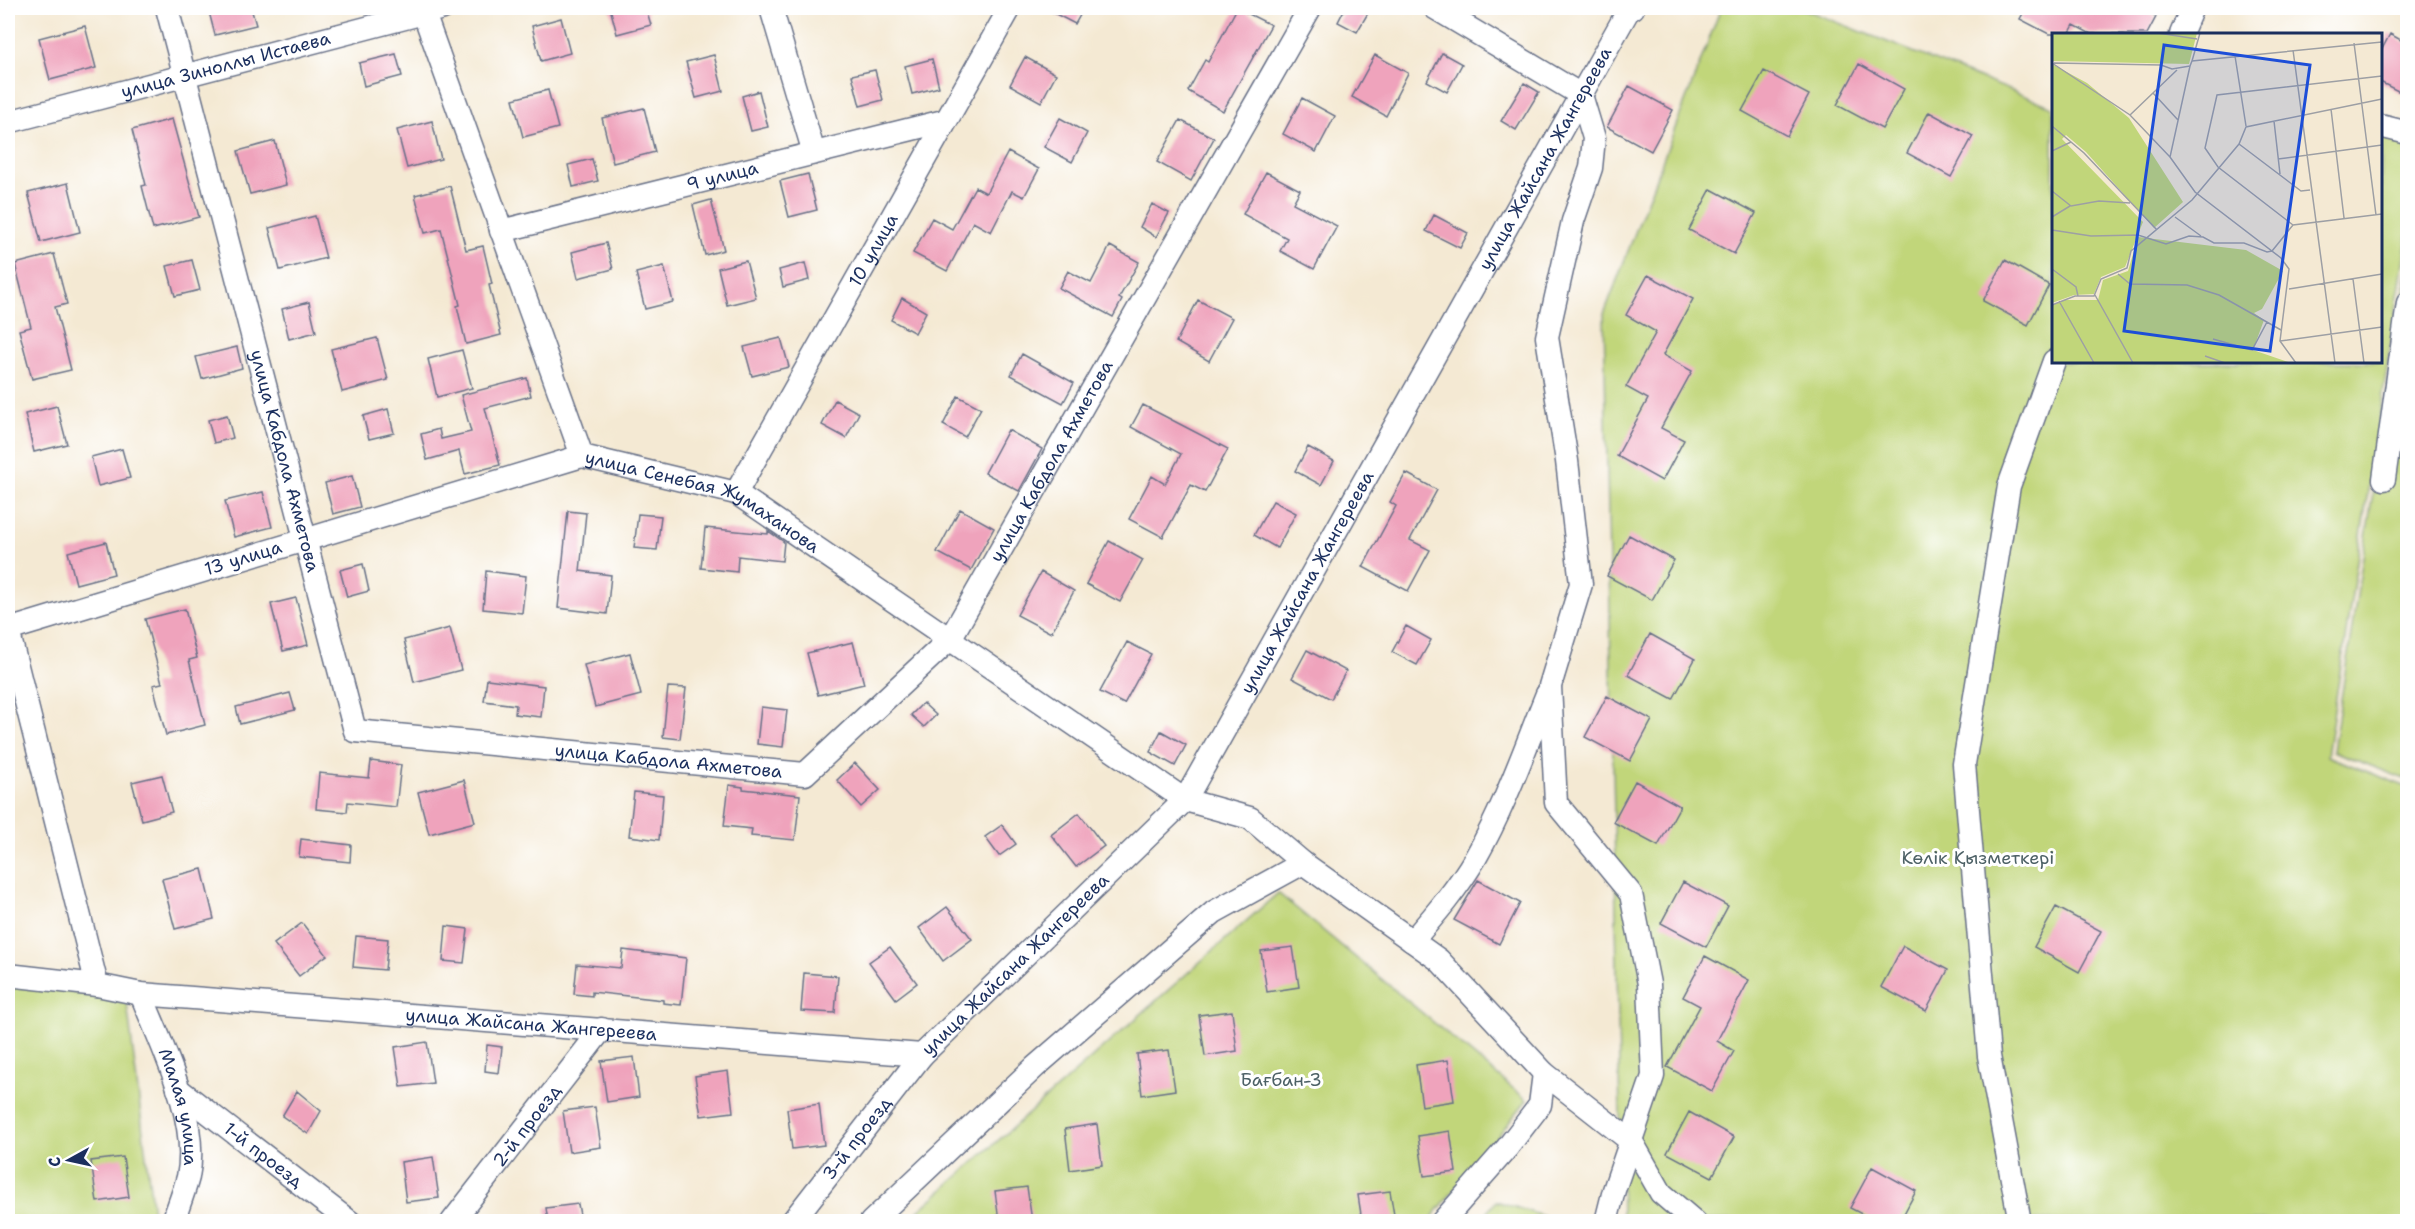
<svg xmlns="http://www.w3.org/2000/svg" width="2415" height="1229" viewBox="0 0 2415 1229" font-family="'Shantell Sans',sans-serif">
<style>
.green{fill:#c1d67a;stroke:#6e826c;stroke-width:1.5}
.building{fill:#efa3bc}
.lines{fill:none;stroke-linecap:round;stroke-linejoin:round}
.minor-casing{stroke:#677087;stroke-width:25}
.minor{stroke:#fff;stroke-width:22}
.labels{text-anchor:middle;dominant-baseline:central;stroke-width:6;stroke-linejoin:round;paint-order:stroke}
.street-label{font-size:18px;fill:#1b2f5e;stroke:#fff}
.park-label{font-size:18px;fill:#4d6166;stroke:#fff}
.inset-road{fill:none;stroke:#9d9fa4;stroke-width:1.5}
.view{fill:#1d4ed8;fill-opacity:0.15;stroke:#1d4ed8;stroke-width:3}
.inset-edge{fill:none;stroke:#1b2f5e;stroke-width:3}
</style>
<rect width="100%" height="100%" fill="#fff"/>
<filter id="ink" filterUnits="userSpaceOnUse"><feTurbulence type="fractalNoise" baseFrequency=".0167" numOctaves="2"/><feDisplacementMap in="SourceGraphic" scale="12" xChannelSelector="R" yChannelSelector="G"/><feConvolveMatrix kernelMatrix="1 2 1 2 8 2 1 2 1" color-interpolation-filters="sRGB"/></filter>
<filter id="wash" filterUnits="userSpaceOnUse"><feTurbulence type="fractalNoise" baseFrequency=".008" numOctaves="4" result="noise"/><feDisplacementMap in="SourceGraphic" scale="24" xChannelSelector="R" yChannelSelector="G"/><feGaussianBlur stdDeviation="1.35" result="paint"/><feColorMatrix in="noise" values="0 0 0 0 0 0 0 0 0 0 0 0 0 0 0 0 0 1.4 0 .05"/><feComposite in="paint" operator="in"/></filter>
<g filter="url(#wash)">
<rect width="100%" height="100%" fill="#f4e9d3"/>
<!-- green -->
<path class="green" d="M1721 8H1801L2053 107 2054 362H2380L2381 127 2407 135V238L2327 756 2407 787V1221L1622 1220 1604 314Z
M2407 271V780L2333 751Z
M1278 893 1527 1100 1429 1221 906 1222Z
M8 983 54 988 127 1003 154 1221H8Z
M1496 1201 1558 1221H1480Z"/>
<g id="blocks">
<!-- building -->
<path class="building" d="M208 8H251L256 25 215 35Z
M610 8H646L651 25 617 34Z
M1044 8H1084L1075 24Z
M1237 8 1271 25 1223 111 1188 91 1205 60 1208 62Z
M1345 8H1371L1357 32 1338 22Z
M2026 8H2138L2156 17 2147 34H2091L2074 25 2069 34H2049L2020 19Z
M561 18 570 53 541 61 532 26Z
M85 26 96 68 50 80 39 38Z
M2390 34 2408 44V96L2380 82V53Z
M1442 53 1462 64 1447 92 1427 81Z
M396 54 402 76 364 86 359 63Z
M714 55 723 91 696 98 686 62Z
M1375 55 1408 73 1386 116 1352 97Z
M1025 57 1056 74 1041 102 1010 85Z
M932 59 939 87 912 94 905 66Z
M1859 64 1904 89 1882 129 1837 105Z
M875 70 883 100 860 106 852 75Z
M1764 71 1809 95 1787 136 1742 111Z
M1524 83 1539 92 1516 130 1501 121Z
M1629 86 1673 110 1651 151 1607 127Z
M548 90 558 128 523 137 513 99Z
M759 91 768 127 751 131 742 96Z
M1302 98 1335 116 1316 152 1283 134Z
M644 108 655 152 613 163 602 118Z
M1929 112 1973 136 1951 177 1907 153Z
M1060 118 1087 133 1072 162 1044 147Z
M172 119 199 217 153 229 142 186 146 185 132 130Z
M1180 120 1214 138 1191 181 1157 162Z
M432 121 441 159 407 168 397 130Z
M275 141 286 185 250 194 238 151Z
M1008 152 1039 169 1024 197 1012 191 991 232 973 222 947 271 913 253 932 218 952 229 975 187 986 193Z
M592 159 598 181 573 187 568 165Z
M1266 172 1300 190 1293 203 1337 226 1314 269 1280 251 1287 238 1243 214Z
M808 174 817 210 789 217 780 181Z
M68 183 80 232 41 242 28 193Z
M450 186 466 250 483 246 492 284 489 285 501 335 466 344 457 306 460 305 441 229 425 233 415 195Z
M1711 189 1756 213 1734 254 1689 230Z
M711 200 724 250 705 255 693 205Z
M1152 204 1169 213 1156 237 1140 227Z
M1434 215 1468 233 1460 248 1426 231Z
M315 216 326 258 280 270 269 228Z
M606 243 613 269 578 278 572 252Z
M1110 246 1139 262 1119 298 1122 300 1113 317 1059 288 1068 271 1091 283Z
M54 254 67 304 55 307 71 370 32 379 19 330 31 327 15 264Z
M192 260 200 290 175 296 167 266Z
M2005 260 2049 285 2028 325 1983 301Z
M746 261 756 298 727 305 718 268Z
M805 263 809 280 783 287 779 270Z
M664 266 673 302 645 309 636 273Z
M1648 275 1693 299 1663 355 1692 371 1661 428 1684 440 1662 481 1617 456 1648 399 1626 387 1656 332 1626 315Z
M902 298 926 312 915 333 891 320Z
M1198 300 1232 318 1209 361 1176 342Z
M309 302 316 332 289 339 282 309Z
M377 338 388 380 342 392 331 349Z
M781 338 789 367 752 376 744 347Z
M237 347 242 368 202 379 196 357Z
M462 350 472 388 437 397 428 359Z
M1022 354 1074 383 1063 403 1011 375Z
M527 378 531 396 485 408 500 465 465 474 459 451 427 460 421 434 439 429 441 439 471 432 461 395Z
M958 396 981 408 965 437 943 425Z
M835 400 859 413 846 438 822 425Z
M1143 405 1228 449 1205 492 1191 485 1163 537 1129 519 1152 476 1165 484 1181 454 1131 427Z
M57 406 67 444 34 452 25 414Z
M388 409 394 433 369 439 363 416Z
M227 415 233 438 214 443 208 420Z
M1008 430 1042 449 1019 491 985 473Z
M1308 447 1334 461 1321 485 1295 471Z
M122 449 130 478 98 486 91 457Z
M1406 473 1437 490 1410 540 1430 550 1408 591 1363 567 1396 506 1390 502Z
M352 476 360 507 333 514 325 483Z
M263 492 272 527 234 537 225 501Z
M1273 501 1296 513 1277 548 1254 535Z
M960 509 994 528 971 570 937 552Z
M568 511 586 513 580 571 611 575 607 614 558 608Z
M638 514 661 516 657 550 634 548Z
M705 528 768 534V531L784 542 782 561 738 556 737 572 701 568Z
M1629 535 1674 560 1652 600 1607 576Z
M1109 541 1143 560 1120 602 1086 584Z
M106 542 114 574 76 584 68 552Z
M363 564 369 591 347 597 340 570Z
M486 571 526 576 522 613 483 609Z
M1041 572 1074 591 1051 633 1017 615Z
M296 598 308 645 283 651 271 604Z
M185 609 197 658 189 660 205 725 166 735 153 685 162 683 145 619Z
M1406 626 1431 640 1417 665 1392 652Z
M450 628 461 670 414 682 404 640Z
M1650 634 1695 659 1673 699 1628 675Z
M853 642 864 684 818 695 807 653Z
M1127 642 1151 654 1124 704 1100 692Z
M1307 650 1346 671 1331 699 1292 678Z
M630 653 641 695 595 707 584 665Z
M487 679 544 686 541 717 515 714 516 705 484 701Z
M668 687 686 688 680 739 663 737Z
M290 693 295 710 240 724 236 707Z
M1607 696 1652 720 1630 761 1585 737Z
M923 703 936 715 924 727 911 715Z
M761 707 787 710 783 747 757 744Z
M1161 731 1186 745 1175 766 1150 752Z
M371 761 401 765 396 807 348 802 347 812 316 809 319 773 369 778Z
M855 763 880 790 861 807 837 780Z
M162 775 172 812 142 820 132 782Z
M464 780 475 822 429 834 418 792Z
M1635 781 1680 806 1658 846 1613 822Z
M729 785 743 787V789L800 795 795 840 751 836 752 829 724 826Z
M634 792 663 795 659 840 629 836Z
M1079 813 1104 846 1076 867 1051 835Z
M1002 825 1016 844 999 856 985 837Z
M301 839 351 845 350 862 299 857Z
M202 869 214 919 175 929 162 879Z
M1478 880 1520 903 1499 944 1454 920Z
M1683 882 1728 906 1706 947 1661 923Z
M947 907 972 939 943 961 919 928Z
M2056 907 2101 931 2079 972 2034 947Z
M302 923 327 955 299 976 274 944Z
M446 926 468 929 464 963 443 961Z
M356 936 388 939 385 970 353 967Z
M1903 946 1948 970 1926 1011 1881 987Z
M890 947 917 983 896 999 869 962Z
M1293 947 1299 987 1267 992 1261 951Z
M623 950 686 958 681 1005 663 1003V1000L592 992V996L574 994 577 964 621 968Z
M1705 956 1749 980 1717 1041 1734 1051 1712 1091 1667 1067 1700 1006 1683 997Z
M804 973 838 976 835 1013 801 1011Z
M1232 1011 1237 1051 1205 1056 1199 1015Z
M427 1042 433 1083 401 1087 395 1047Z
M487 1045 502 1047 499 1073 485 1071Z
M1169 1050 1175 1090 1142 1095 1137 1054Z
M634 1057 639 1097 607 1102 601 1061Z
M1448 1060 1454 1101 1422 1106 1416 1065Z
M728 1071 733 1112 701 1116 695 1076Z
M297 1091 321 1111 308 1134 282 1116Z
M819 1104 824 1145 792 1149 787 1109Z
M595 1107 601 1147 569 1152 563 1111Z
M1689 1112 1734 1137 1712 1177 1667 1153Z
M1097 1124 1102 1165 1070 1170 1065 1129Z
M1450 1131 1456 1172 1424 1176 1418 1136Z
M123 1157 129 1197 97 1202 91 1161Z
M433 1157 439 1198 406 1202 401 1162Z
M1872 1167 1916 1191 1900 1221H1875L1850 1208Z
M1027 1187 1032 1221H999L995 1191Z
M1390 1191 1395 1221H1362L1358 1195Z
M578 1204 581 1221H548L546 1208Z"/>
</g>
</g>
<g filter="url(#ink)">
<use href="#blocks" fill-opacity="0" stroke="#677087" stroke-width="1.5"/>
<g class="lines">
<defs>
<g id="minor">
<path id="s1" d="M167 8 355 731 805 774 950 639 1310 8"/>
<path id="s2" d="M422 8 582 456 736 493 1185 800 1250 818 1303 863 1439 960 1544 1073 1632 1142 1661 1193 1695 1222"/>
<path d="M771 8 814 153"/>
<path d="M1435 8 1581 95 1594 138 1591 168 1573 221 1547 337 1567 461 1581 584 1550 686 1556 803 1631 894 1649 984 1653 1076 1614 1190 1606 1222"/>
<path d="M2181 34 2192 8"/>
<path id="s3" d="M8 122 443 8"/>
<path d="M2380 126 2408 133"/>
<path id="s4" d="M501 231 944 121"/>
<path id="s5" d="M582 456 8 630 97 985 141 994 922 1055 1185 800 1628 11 1633 8"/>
<path d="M2384 479 2408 303"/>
<path id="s6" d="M736 493 1010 8"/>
<path d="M1412 941C1435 915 1458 888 1476 857 1505 806 1525 748 1547 694"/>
<path d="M8 975 97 985"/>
<path id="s7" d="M141 994C162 1047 200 1120 188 1177 184 1192 178 1207 173 1222"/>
<path id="s8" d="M178 1089 350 1222"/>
<path id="s9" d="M452 1222 602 1029"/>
<path id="s10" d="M792 1222 922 1055"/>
<path d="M871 1222 1035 1067 1214 912 1303 863"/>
<path d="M1442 1222 1507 1148 1540 1105 1544 1073"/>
<path d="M2020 1222 1989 1056 1964 764 2009 486 2054 361"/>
</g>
</defs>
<!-- minor casing -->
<use href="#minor" class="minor-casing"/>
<!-- minor -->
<use href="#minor" class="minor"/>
</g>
</g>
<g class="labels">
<!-- street labels -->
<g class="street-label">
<text stroke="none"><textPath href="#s3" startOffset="225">улица Зиноллы Истаева</textPath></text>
<text stroke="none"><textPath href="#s5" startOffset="2896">улица Жайсана Жангереева</textPath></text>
<text stroke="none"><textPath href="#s4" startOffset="228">9 улица</textPath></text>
<text stroke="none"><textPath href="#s6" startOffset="279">10 улица</textPath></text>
<text stroke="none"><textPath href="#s1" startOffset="468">улица Кабдола Ахметова</textPath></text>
<text stroke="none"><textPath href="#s1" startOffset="1602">улица Кабдола Ахметова</textPath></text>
<text stroke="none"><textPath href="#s2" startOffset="606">улица Сенебая Жумаханова</textPath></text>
<text transform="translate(243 558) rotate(-17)">13 улица</text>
<text stroke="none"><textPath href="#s5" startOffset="2410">улица Жайсана Жангереева</textPath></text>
<text stroke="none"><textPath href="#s1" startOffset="1062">улица Кабдола Ахметова</textPath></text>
<text stroke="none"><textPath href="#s5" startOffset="1924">улица Жайсана Жангереева</textPath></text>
<text stroke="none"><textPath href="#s5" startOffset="1402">улица Жайсана Жангереева</textPath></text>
<text stroke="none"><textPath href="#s7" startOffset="120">Малая улица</textPath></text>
<text stroke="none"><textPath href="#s9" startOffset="122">2-й проезд</textPath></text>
<text stroke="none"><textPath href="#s10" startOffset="106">3-й проезд</textPath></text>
<text stroke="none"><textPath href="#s8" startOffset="108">1-й проезд</textPath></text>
</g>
<!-- park labels -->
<g class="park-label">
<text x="1978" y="858">Көлік Қызметкері</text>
<text x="1281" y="1080">Бағбан-3</text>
</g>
</g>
<!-- overview -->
<g transform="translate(2052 33)">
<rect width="330" height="330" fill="#f4e9d3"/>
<path d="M0 0H145L137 31 0 28ZM0 31 35 50 77 85 131 169 102 195 34 119 14 102 10 106 91 189 73 234 49 244 42 261 22 262 0 270ZM86 204 194 217 231 238 210 276 202 280 212 287 201 317 239 330H0V272L13 267H46L51 247 76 238Z" fill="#c1d67a"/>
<path class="inset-road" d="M0 0H28M106 0 145 6M302 10 324 182M241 17 283 330M183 23 194 93M140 28 148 0M0 30 78 82 118 124M2 30 109 32 120 36 138 33M101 60 126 87M279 76 292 185M78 82 125 37M222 88 228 141M0 93 32 120 105 197M187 111 249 158 258 157M0 118 19 109M226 126 330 112M0 158 19 173 47 168 78 170M0 184 18 173M123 184 149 203M241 192 166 134 153 115 165 62 330 43M0 197 39 203 86 202 114 211 137 203 151 204 162 210H192L215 219 220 218 241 192 330 181M0 236 24 254 26 263M66 241 78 251 135 252 167 262 229 297M301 246 312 330M237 256 330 241M43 262 81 330M7 268 42 330M0 272 23 263H42L49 246 75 235 79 218 140 167 187 111 194 94 330 66M161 306 200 317 215 289M228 308 330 294M153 323 173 330M244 330 228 308 237 236 229 225 143 159 118 124 138 33 140 28 330 9"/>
<path class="view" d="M112 12 258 32 218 318 72 298Z"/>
<rect width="330" height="330" class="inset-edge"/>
</g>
<!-- margin -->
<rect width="2415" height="1229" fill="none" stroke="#fff" stroke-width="30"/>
<!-- north arrow -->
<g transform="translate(69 1160) rotate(262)" stroke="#ffffff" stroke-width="4.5" paint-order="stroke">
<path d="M0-4.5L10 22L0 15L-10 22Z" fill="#1b2f5e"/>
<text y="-9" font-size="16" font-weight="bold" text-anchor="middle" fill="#1b2f5e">С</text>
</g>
</svg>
